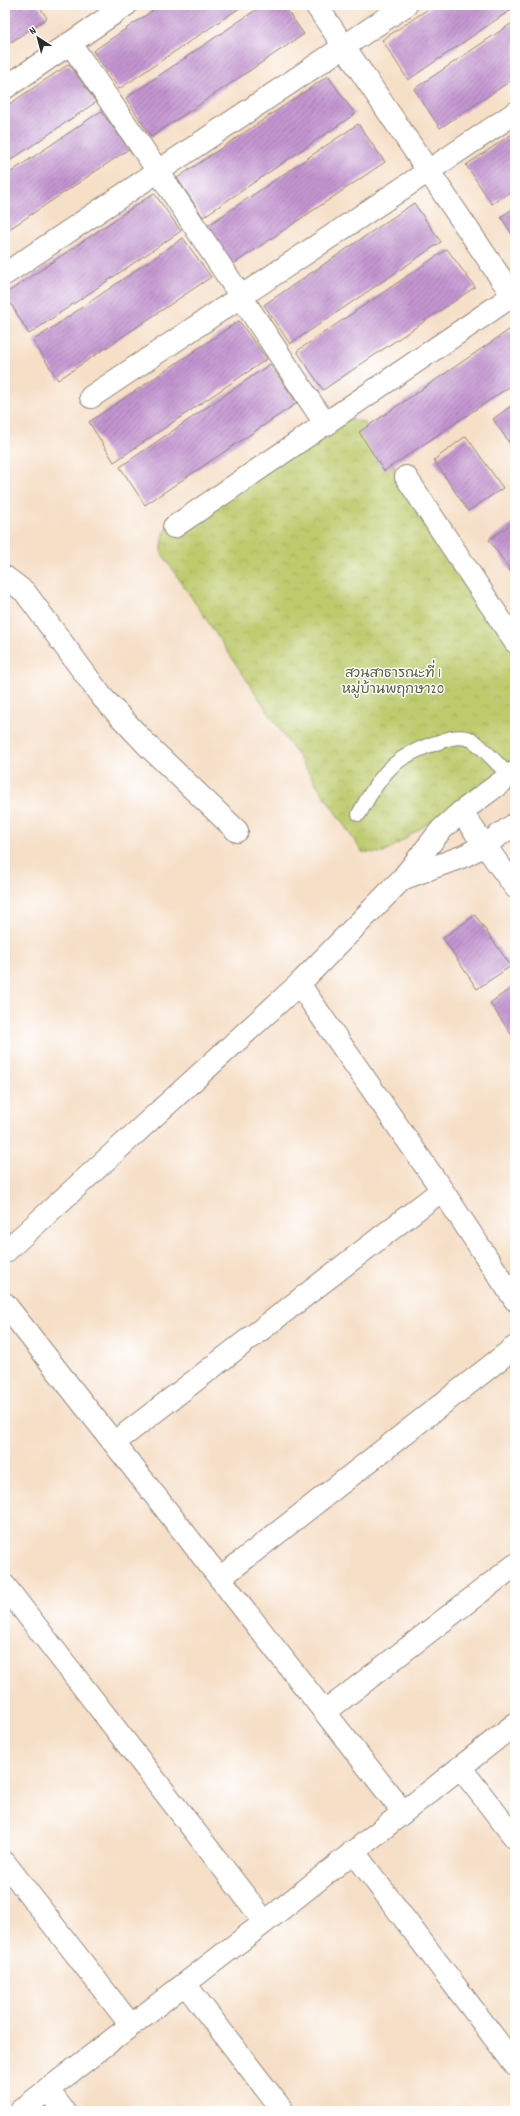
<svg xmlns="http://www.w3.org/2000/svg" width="520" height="2116" viewBox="0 0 520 2116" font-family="Dekko,'Playpen Sans Thai',sans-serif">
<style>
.park{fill:url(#park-crowns);stroke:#747b4c}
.building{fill:url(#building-hatch)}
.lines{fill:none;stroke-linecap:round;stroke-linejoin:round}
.service-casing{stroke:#908579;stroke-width:16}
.minor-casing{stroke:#908579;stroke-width:24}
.service{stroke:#fff;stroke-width:14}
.minor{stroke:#fff;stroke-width:22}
.labels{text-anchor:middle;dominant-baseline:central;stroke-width:3;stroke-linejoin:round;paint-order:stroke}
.park-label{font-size:14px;fill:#575b3f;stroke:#fff}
</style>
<defs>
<pattern id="park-crowns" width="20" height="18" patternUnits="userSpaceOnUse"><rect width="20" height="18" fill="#bdcb6d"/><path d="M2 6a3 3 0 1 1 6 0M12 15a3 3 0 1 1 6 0" fill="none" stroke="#a3ae5f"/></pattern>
<pattern id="building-hatch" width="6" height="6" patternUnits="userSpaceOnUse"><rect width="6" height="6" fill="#c394d0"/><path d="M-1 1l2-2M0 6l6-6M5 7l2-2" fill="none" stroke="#9f79a9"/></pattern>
</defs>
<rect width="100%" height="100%" fill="#fff"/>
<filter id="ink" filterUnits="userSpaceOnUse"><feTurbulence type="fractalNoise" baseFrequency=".025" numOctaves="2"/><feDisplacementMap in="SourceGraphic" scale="8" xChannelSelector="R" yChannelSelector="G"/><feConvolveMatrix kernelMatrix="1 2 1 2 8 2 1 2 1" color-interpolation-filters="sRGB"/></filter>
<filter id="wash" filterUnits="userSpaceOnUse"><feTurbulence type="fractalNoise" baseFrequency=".012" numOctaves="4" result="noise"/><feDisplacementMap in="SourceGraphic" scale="16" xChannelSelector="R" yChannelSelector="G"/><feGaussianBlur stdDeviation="0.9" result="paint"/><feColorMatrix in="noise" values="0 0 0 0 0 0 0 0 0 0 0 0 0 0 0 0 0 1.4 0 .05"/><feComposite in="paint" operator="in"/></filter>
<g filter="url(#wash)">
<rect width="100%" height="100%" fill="#f6dfc7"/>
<!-- park -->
<path class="park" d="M332 417 364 422 515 645V765L384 853 362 852 161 552 165 529Z"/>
<g id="blocks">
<!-- building -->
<path class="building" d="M5 5H38L47 18 5 46Z
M161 5H244L119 89 93 51Z
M263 5H283L304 34 151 137 126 98Z
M434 5H515V7L408 80 382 40Z
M515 21V78L440 128 414 89Z
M69 64 96 102 5 164V107Z
M328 76 355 114 203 217 177 178Z
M101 111 129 149 5 232V176Z
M358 124 385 162 232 265 207 226Z
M515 132V189L492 204 466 165Z
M154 193 181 231 29 334 5 294Z
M414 203 441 242 290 344 264 305Z
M515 207V239L501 217Z
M183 238 211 277 58 380 33 341Z
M447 249 475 287 323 390 297 351Z
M239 321 267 359 114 462 89 422Z
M509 330 515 338V383L384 471 359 432Z
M270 364 297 403 145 505 120 467Z
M515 403V451L493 419Z
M466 436 503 488 468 511 434 460Z
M515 521V577L489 540Z
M475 915 511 966 477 989 443 938Z
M515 985V1040L490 1003Z"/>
</g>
</g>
<g filter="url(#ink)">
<use href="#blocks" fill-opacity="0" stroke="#908579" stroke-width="1"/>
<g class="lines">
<defs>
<path id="service" d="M359 814C381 773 394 756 439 742 449 738 462 735 472 740 479 743 502 769 510 776"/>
<path id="minor" d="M316 5 515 299
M70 43 158 171 326 425
M5 88 126 5
M5 274 406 5
M91 397 515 113
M406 477 515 642
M174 527 515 294
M5 577 25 592 102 697 148 746 237 831
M461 812 515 887
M402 879 464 856 485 845 515 824
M299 984 442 1190 515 1300
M5 1252 299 984 402 879 441 830 461 812 515 772
M5 1304 403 1812
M114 1443 442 1190
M220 1578 515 1347
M5 1586 265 1922
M325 1712 515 1565
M460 1767 515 1838
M353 1851 515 2065
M5 1863 130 2024
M185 1984 283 2111
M47 2089 64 2111
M20 2111 265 1922 515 1724"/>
</defs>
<!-- service casing -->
<use href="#service" class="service-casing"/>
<!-- minor casing -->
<use href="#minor" class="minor-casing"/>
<!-- service -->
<use href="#service" class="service"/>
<!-- minor -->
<use href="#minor" class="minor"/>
</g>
</g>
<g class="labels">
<!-- park labels -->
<g class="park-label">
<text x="393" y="674">สวนสาธารณะที่ 1<tspan x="393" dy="16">หมู่บ้านพฤกษา20</tspan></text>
</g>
</g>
<!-- margin -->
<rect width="520" height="2116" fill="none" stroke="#fff" stroke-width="20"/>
<!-- north arrow -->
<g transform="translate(38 38) rotate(324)" stroke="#ffffff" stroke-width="3" paint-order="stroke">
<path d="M0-3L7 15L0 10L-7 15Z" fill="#2b2b2b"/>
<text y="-6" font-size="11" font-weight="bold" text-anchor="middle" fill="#2b2b2b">N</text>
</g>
</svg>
